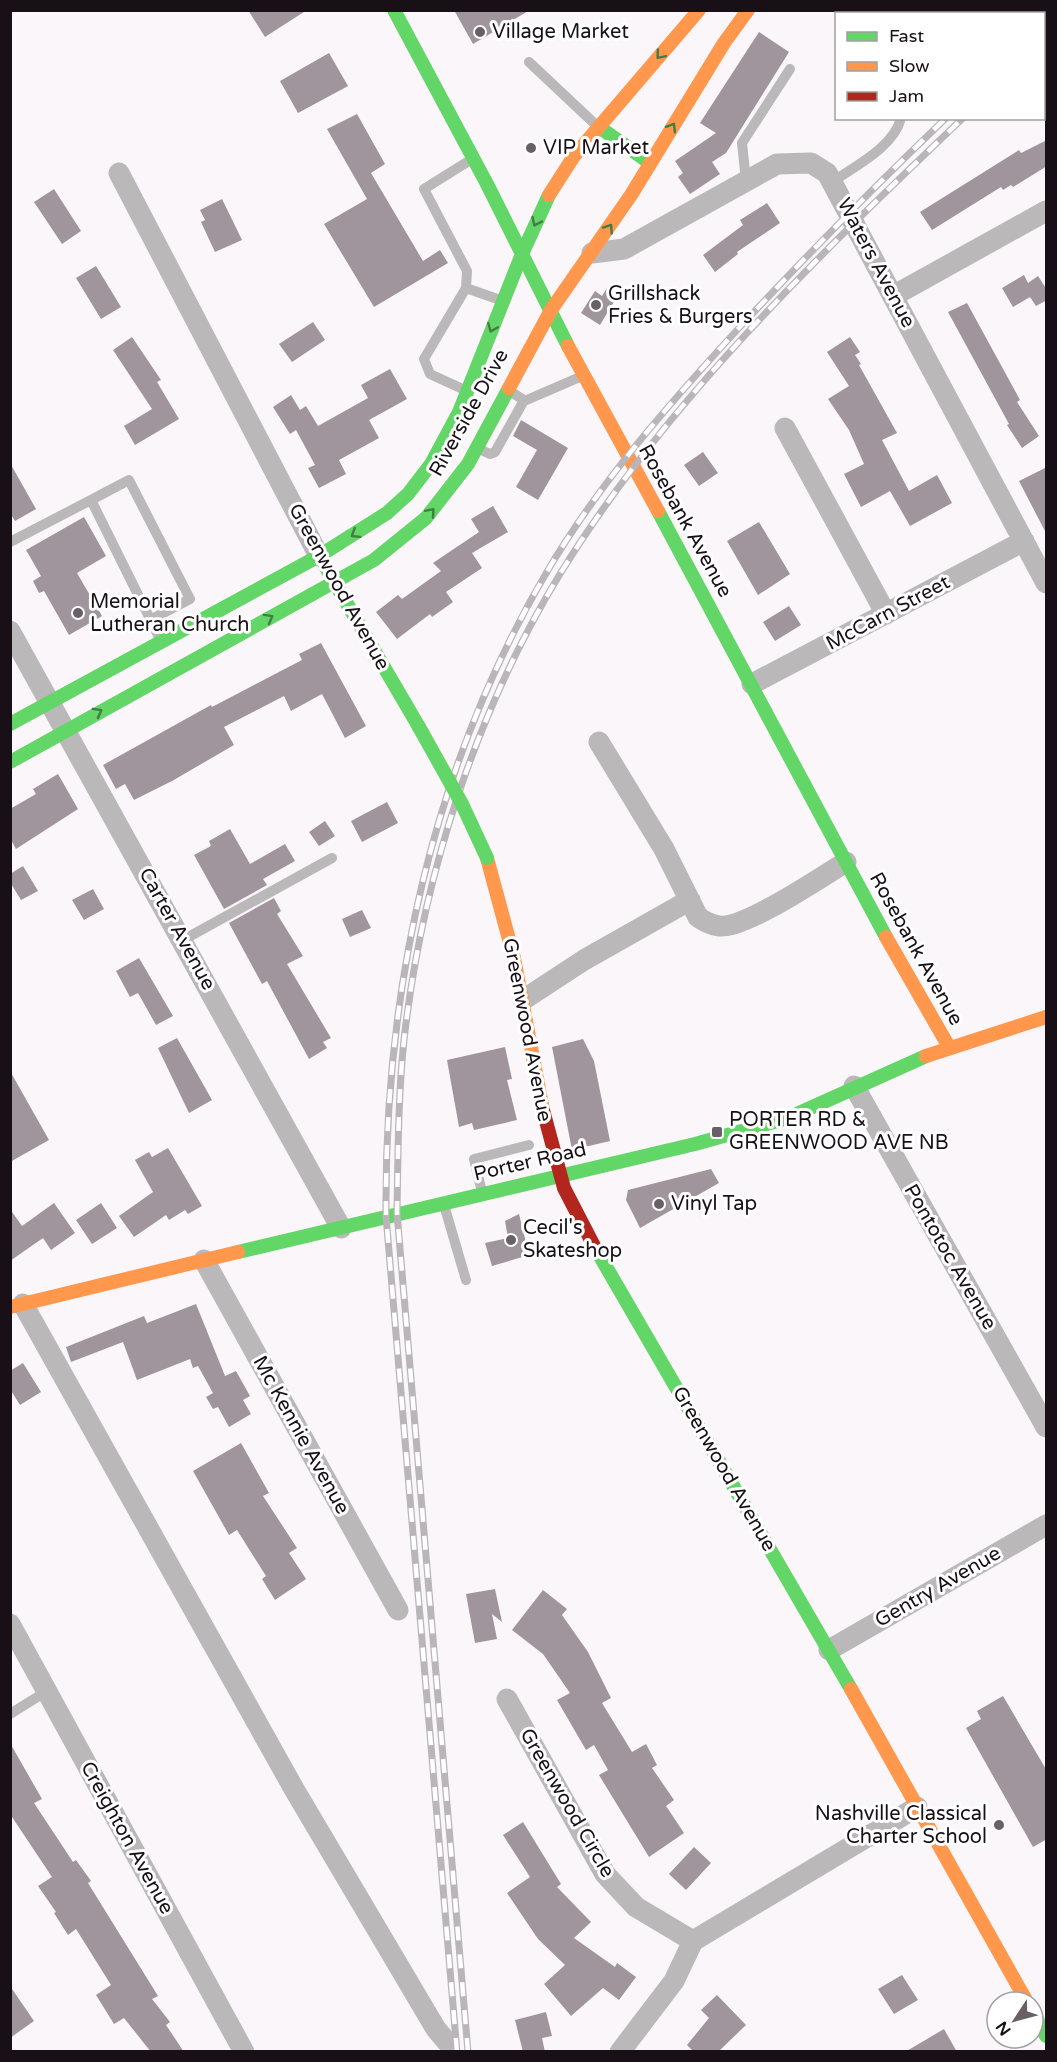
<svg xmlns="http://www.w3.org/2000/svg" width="1057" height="2062" viewBox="0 0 1057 2062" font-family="'Varela Round',sans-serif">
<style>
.building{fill:#a0949d}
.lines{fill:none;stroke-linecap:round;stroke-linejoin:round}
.lane{stroke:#bbb8ba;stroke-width:10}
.street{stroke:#bbb8ba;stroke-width:21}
.fast{stroke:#63d668;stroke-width:14}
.slow{stroke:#ff974d;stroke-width:14}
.jam{stroke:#b3261e;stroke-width:14}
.rail-casing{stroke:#b9b5b8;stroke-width:7}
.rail{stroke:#fff;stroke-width:4.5;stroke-dasharray:14;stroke-linecap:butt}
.fast-bridge{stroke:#63d668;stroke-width:14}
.oneway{stroke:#427d44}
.poi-dot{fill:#686066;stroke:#fff;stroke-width:2}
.labels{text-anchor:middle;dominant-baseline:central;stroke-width:6;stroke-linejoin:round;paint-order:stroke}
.poi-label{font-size:20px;fill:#191017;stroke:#fff;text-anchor:start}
.street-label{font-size:20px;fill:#191017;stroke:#fff}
</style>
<rect width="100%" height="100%" fill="#fbf6fa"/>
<!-- building -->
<path class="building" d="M248 10H307L265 37Z
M454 10H530L473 44Z
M759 32 789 52 726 153 712 162 720 174 690 194 678 177 683 173 675 161 716 133 700 123Z
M329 53 348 86 298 113 280 81Z
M357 114 385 164 371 173 423 261 440 250 448 263 374 307 324 224 367 199 327 129Z
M1047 140V166L1013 187 1011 185 1003 190 1001 187 932 230 920 212 1019 150 1021 153Z
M54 189 81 231 62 244 34 202Z
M222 199 242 240 215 252 201 222 205 220 200 210Z
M767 203 780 223 737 252 738 254 715 272 703 255 743 225 740 220Z
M96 266 121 307 101 319 76 278Z
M1024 275 1028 283 1038 276 1047 290V300L1036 306 1030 297 1013 307 1002 288Z
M607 288 618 295 600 325 581 313 595 291 602 296Z
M967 303 1020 400 1017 402 1039 436 1022 448 1007 425 1009 424 948 312Z
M313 322 325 340 292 362 279 344Z
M132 337 161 380 157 382 179 419 135 445 124 426 152 409 113 350Z
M850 337 860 352 855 355 861 364 859 365 897 433 882 440 909 491 937 475 952 503 910 526 890 491 861 507 844 474 864 464 849 430 828 399 849 386 827 352Z
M390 369 407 399 369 420 379 438 339 460 346 474 319 488 308 468 315 465 296 430 290 434 273 407 291 395 300 410 306 406 318 426 368 398 361 385Z
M521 420 568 448 538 500 516 487 537 450 513 436Z
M703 452 718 473 699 486 684 465Z
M10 463 36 509 15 521 10 513Z
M1047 467V535L1019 481Z
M493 506 508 532 472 553 482 568 446 592 453 602 432 617 430 614 397 639 376 612 398 595 402 599 441 571 433 563 479 532 471 519Z
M84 517 106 556 77 573 102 616 69 635 44 591 39 593 33 581 41 576 26 550Z
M759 522 790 574 758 595 727 541Z
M789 606 801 625 775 641 763 622Z
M321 643 366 726 345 738 322 694 291 711 284 696 224 727 234 745 172 781 134 800 125 784 116 789 103 765 211 705 212 707 302 660 299 654Z
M58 774 78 809 16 849 10 838V809L36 794 33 789Z
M387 802 398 823 362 842 351 821Z
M325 821 335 836 319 846 309 832Z
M230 829 250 864 285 844 295 861 263 879 267 885 224 909 194 855 211 846 209 841Z
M23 866 38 891 21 900 10 882V874Z
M93 889 104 909 84 920 72 900Z
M274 898 281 911 277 914 303 956 287 964 331 1038 323 1042 327 1048 309 1059 267 981 262 984 229 923Z
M362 910 371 928 350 937 342 919Z
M139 958 173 1016 156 1025 138 993 130 997 116 971Z
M177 1038 212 1100 189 1113 158 1048Z
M583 1039 594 1061 610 1141 572 1150 552 1047Z
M505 1047 512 1079 507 1080 517 1120 474 1130 472 1123 459 1127 447 1060Z
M10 1071 49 1140 10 1162Z
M168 1148 202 1206 188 1214 185 1210 169 1220 166 1215 134 1237 119 1216 153 1192 135 1160 149 1152 152 1157Z
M711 1169 719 1183 640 1228 626 1200 628 1190Z
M54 1203 75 1233 51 1250 43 1238 10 1261V1209L22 1226Z
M101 1203 117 1228 92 1244 76 1220Z
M519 1214 529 1255 492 1266 485 1243 508 1238 505 1221Z
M196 1304 225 1376 236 1371 250 1396 243 1400 251 1414 229 1427 218 1407 213 1409 206 1397 213 1393 198 1366 193 1368 190 1359 137 1380 123 1342 71 1362 66 1347 144 1316 147 1323Z
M23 1363 41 1392 20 1405 10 1389V1371Z
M241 1443 269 1493 263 1496 297 1548 289 1553 306 1579 275 1600 262 1579 266 1576 237 1530 229 1535 193 1471Z
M495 1589 502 1622 492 1614 497 1639 475 1643 466 1594Z
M543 1590 567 1609 562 1615 588 1652 611 1698 602 1703 632 1752 646 1744 657 1765 652 1768 674 1800 666 1806 684 1833 649 1857 599 1775 608 1770 594 1745 586 1750 557 1700 570 1693 543 1654 512 1630Z
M1003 1696 1047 1771V1839L1033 1847 966 1728 981 1719 977 1711Z
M10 1743 42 1799 34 1803 73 1862 76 1860 91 1881 88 1883 158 1996 152 1999 170 2022 166 2025 184 2052H151L124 2018 114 2024 96 1995 111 1985 76 1929 68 1935 54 1913 56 1912 38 1886 52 1877 10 1814Z
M523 1822 561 1884 557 1887 591 1922 574 1938 615 1967 617 1963 636 1977 619 2000 603 1988 571 2016 544 1984 565 1965 538 1939 507 1893 530 1877 503 1835Z
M694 1847 711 1863 686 1890 669 1874Z
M902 1975 918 2000 894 2014 878 1989Z
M10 1986 34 2021 10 2038Z
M717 1995 746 2025 718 2052H694L687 2045 709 2018 701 2010Z
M546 2012 552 2036 542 2038 545 2052H523L515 2020Z
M944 2029 957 2052H905Z"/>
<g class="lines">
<!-- lane -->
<path class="lane" d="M529 62 596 125
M746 181 742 143 790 69
M832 182C855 166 894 147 901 118
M466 288 503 301
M467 391 430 374 424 359 466 288 467 271 424 189 472 159
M522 402 580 377
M479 449 490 454 495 452 522 404V399L510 391
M91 500 129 480 190 599 150 620
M10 542 91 500 161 641
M183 940 332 858
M482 1192 474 1159 529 1145
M444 1205 466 1280
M10 1714 47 1691"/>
<!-- street -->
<path class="street" d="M119 173 319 556
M592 253 624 249 777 164 811 163 827 173 1046 583
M893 296 1046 211
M785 428 886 614
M10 631 341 1228
M752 684 1024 541
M599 742 664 849 698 917C704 921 710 925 719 926 745 929 821 877 846 862
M523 1000 584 960 690 900
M854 1086 1046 1427
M204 1260 398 1610
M23 1304 294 1789 436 2029 447 2042
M10 1624 244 2052
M829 1650 1046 1525
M507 1699 605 1874 636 1907 693 1941
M620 2052 674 1981 693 1941 917 1807"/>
<!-- fast -->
<path class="fast" d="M394 10 487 184 568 346
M599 127 650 163
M658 511 886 937
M325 566 419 727
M10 724 319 556 387 513 408 494 431 464 459 412 522 254 549 195
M10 762 374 560 426 518 468 464 509 388
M594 1246 851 1689
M238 1252 695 1144 788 1118 926 1056
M1033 2012 1046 2036"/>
<!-- slow -->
<path class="slow" d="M549 195 574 156 699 10
M568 346 658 511
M509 388 551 310 631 195 724 43 748 10
M487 858 514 958 543 1110
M886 937 949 1047
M926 1056 1046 1017
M10 1307 238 1252
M851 1689 1027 2002"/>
<!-- jam -->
<path class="jam" d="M543 1110 564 1188 594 1246"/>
<defs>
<path id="rail" d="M1044 25 1046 22
M1044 41 1046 39
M457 2052 386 1216C384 990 432 766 548 570 600 482 669 404 738 329 806 256 874 187 946 118
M468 2052 397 1213C398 1155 398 1097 404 1040 422 879 475 713 560 574 665 403 817 257 963 118"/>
</defs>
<!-- rail casing -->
<use href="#rail" class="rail-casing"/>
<!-- rail -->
<use href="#rail" class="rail"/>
<!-- fast-bridge -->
<path class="fast-bridge" d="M419 727 462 804 487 858"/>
</g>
<!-- one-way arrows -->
<defs><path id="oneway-chevron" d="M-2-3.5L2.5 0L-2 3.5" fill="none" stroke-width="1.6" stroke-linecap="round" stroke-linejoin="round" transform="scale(1.5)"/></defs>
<g class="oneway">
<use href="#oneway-chevron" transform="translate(660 55) rotate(130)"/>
<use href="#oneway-chevron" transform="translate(672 127) rotate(-59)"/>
<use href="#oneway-chevron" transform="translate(536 222) rotate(115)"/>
<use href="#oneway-chevron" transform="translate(609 228) rotate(-56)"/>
<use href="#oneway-chevron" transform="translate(492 328) rotate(112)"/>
<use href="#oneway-chevron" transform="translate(431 512) rotate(-49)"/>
<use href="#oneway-chevron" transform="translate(355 534) rotate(148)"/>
<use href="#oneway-chevron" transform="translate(269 618) rotate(-29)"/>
<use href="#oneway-chevron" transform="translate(98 712) rotate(-29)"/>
</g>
<!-- markers -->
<g class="poi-dot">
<circle cx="480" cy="32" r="6"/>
<circle cx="531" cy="148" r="6"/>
<circle cx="596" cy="305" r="6"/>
<circle cx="78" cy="613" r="6"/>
<rect x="711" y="1126" width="12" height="12" rx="3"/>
<circle cx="659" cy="1204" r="6"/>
<circle cx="511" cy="1240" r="6"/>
<circle cx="999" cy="1825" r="6"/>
</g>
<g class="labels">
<!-- poi labels -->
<g class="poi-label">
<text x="492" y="32">Village Market</text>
<text x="543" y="148">VIP Market</text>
<text x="608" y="294">Grillshack<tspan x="608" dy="23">Fries &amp; Burgers</tspan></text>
<text x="90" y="602">Memorial<tspan x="90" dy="23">Lutheran Church</tspan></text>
<text x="729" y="1120">PORTER RD &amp;<tspan x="729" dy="23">GREENWOOD AVE NB</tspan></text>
<text x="671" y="1204">Vinyl Tap</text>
<text x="523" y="1228">Cecil's<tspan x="523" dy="23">Skateshop</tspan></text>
<text x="987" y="1814" text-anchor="end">Nashville Classical<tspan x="987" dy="23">Charter School</tspan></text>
</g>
<!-- street labels -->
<g class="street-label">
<text transform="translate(876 263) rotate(62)">Waters Avenue</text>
<text transform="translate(469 413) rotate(-61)">Riverside Drive</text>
<text transform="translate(685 521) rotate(61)">Rosebank Avenue</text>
<text transform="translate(339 587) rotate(61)">Greenwood Avenue</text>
<text transform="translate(888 613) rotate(-28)">McCarn Street</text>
<text transform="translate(177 929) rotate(61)">Carter Avenue</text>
<text transform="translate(916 949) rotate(61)">Rosebank Avenue</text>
<text transform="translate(527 1030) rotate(79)">Greenwood Avenue</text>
<text transform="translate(530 1162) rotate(-13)">Porter Road</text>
<text transform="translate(950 1257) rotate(60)">Pontotoc Avenue</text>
<text transform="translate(301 1435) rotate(61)">Mc Kennie Avenue</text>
<text transform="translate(724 1469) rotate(60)">Greenwood Avenue</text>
<text transform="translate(938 1587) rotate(-30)">Gentry Avenue</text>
<text transform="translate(567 1803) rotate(60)">Greenwood Circle</text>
<text transform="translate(127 1838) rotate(61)">Creighton Avenue</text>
</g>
</g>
<!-- border -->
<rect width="1057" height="2062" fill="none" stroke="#191017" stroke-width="24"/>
<!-- legend -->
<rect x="835" y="12" width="210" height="108" fill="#ffffff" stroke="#a39fa2" stroke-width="1.5"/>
<rect x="847" y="32" width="30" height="9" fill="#63d668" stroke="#a39fa2" stroke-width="1.5"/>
<text x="889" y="42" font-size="18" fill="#191017">Fast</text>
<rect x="847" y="62" width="30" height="9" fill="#ff974d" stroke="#a39fa2" stroke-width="1.5"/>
<text x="889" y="72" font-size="18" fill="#191017">Slow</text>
<rect x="847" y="92" width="30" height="9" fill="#b3261e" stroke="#a39fa2" stroke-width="1.5"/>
<text x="889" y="102" font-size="18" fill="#191017">Jam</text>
<!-- north arrow -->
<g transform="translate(1015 2020) rotate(234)"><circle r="28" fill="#ffffff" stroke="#a39fa2" stroke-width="1.5"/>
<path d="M0-4.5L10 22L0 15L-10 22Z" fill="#686066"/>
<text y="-9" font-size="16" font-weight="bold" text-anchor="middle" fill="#191017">N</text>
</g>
</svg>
